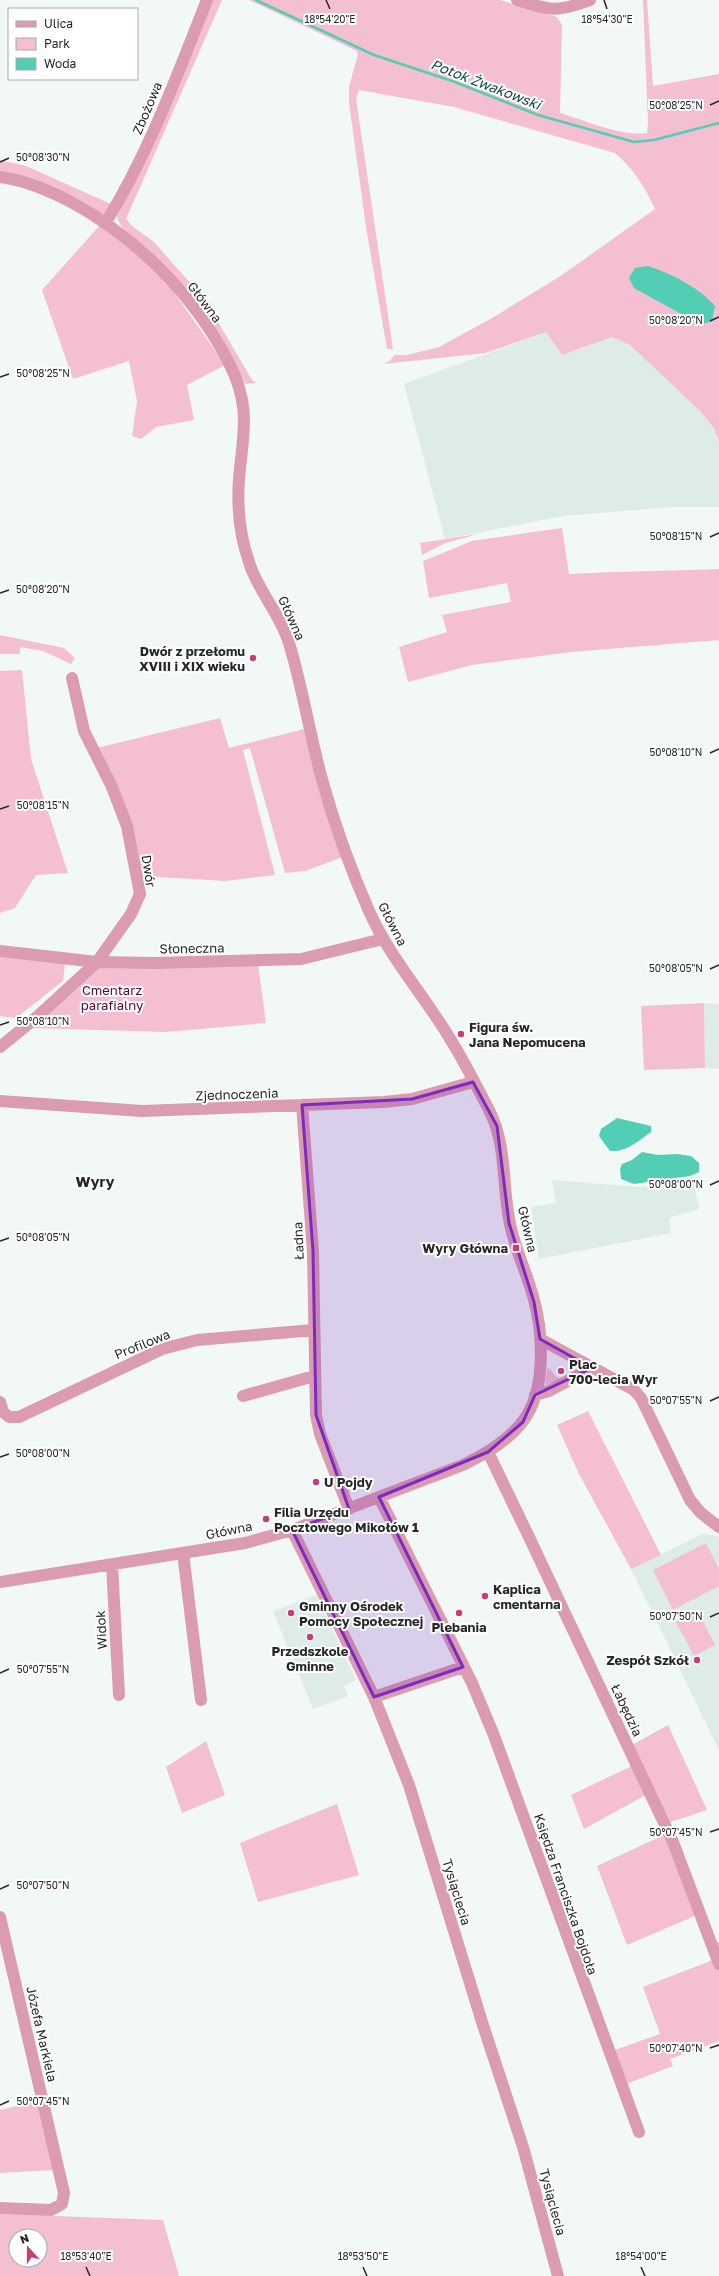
<svg xmlns="http://www.w3.org/2000/svg" width="719" height="2276" viewBox="0 0 719 2276" font-family="'Golos Text',sans-serif">
<style>
.built{fill:#deece8}
.green{fill:#f4bfd0;fill-rule:evenodd}
.water{fill:#52ceb5}
.lines{fill:none;stroke-linecap:round;stroke-linejoin:round}
.stream{stroke:#52ceb5;stroke-width:2.5}
.minor{stroke:#db9cb1;stroke-width:12}
.marked{fill:#7b2cbf;fill-opacity:0.2;stroke:#7b2cbf;stroke-width:3;stroke-linejoin:round}
.ticks{fill:none;stroke:#262827;stroke-width:1.5}
.poi-dot{fill:#c63d79;stroke:#fff;stroke-width:1.5}
.labels{text-anchor:middle;dominant-baseline:central;stroke-width:4;stroke-linejoin:round;paint-order:stroke}
.street-label{font-size:13px;fill:#262827;stroke:#fff}
.poi-label{font-size:13px;font-weight:bold;fill:#262827;stroke:#fff;text-anchor:start}
.park-label{font-size:13px;fill:#5a0831;stroke:#fff}
.water-label{font-size:14px;font-style:italic;fill:#13493f;stroke:#fff}
.quarter-label{font-size:15px;font-weight:bold;fill:#262827;stroke:#fff}
.ticks-label{font-size:10px;text-anchor:middle;fill:#262827;stroke:#fff;stroke-width:4;stroke-linejoin:round;paint-order:stroke}
</style>
<rect width="100%" height="100%" fill="#f2f8f6"/>
<!-- built -->
<path class="built" d="M546 332 562 355 612 337 630 345 700 411 714 428 719 442V507H673L564 516 445 539 404 384Z
M704 1003 719 1004V1069L705 1068Z
M693 1177 699 1209 669 1218 671 1233 539 1259 531 1207 556 1203 552 1180 640 1187Z
M702 1534 718 1536 719 1538V1750L631 1569Z
M316 1595 356 1680 344 1686 348 1696 313 1709 273 1611Z"/>
<!-- green -->
<path class="green" d="M211 0H222L126 219 132 226 154 242 191 284 218 322 252 380 256 383 245 384C225 346 204 312 176 280 170 272 163 263 156 257 143 245 121 234 117 216Z
M249 0H500L557 17 562 25 560 113C584 120 622 137 647 133L648 123 643 0H647L653 86 719 74V442L714 428 700 411 630 345 612 337 562 355 546 332 485 353 383 364 390 361 394 355H407L439 347 494 317 562 275 655 209C644 186 634 169 615 153L454 107 359 90 356 99 393 349H387L366 227 349 103V87L358 54 357 51Z
M0 160 26 166 111 204 104 215 19 175 0 172Z
M100 225 147 261 171 288 225 365 187 385 194 420 156 427 141 439 132 436 137 401 129 361 73 379 42 290Z
M562 528 569 574C619 571 669 571 719 569V640L571 652 472 665 408 682 399 647 447 632 442 615 511 602 507 583 429 598 423 561 472 541Z
M478 534 445 543 422 555 420 543Z
M0 635 64 648 75 658 71 664 43 651 20 647V654H0Z
M22 670 31 759 68 873 36 875 15 908 0 913V671Z
M220 718 229 748 304 729 343 857 305 871 285 873 250 748 243 750 275 875 225 881 143 876 129 816 97 748Z
M0 955 65 963 63 981 16 1018 0 1016Z
M258 964 266 1023 166 1032 30 1028 98 965Z
M704 1003 705 1068 644 1070 641 1006Z
M547 1368 550 1369 556 1377 563 1379 545 1385Z
M588 1411 661 1555 631 1569 579 1474 557 1425Z
M706 1543 719 1569V1586L673 1610 653 1570Z
M698 1611 715 1645 694 1656 676 1622Z
M668 1725 707 1810 668 1823 655 1790 584 1829 571 1795 634 1765 632 1745Z
M206 1741 225 1795 182 1813 166 1767Z
M337 1804 359 1875 258 1902 240 1843Z
M664 1835 697 1915 627 1945 597 1866Z
M719 1942V2041L670 2059 673 2066 626 2084 612 2051 660 2034 643 1987 713 1960 714 1943Z
M39 2101 54 2170 0 2173V2110Z
M0 2214 163 2220 179 2276H0ZM16 2236H40V2260H16Z"/>
<!-- water -->
<path class="water" d="M648 266C670 273 700 288 715 306L712 321 701 325 634 288 629 278 635 268Z
M617 1118 651 1126V1132C637 1142 627 1152 610 1151L599 1136 601 1129Z
M642 1152 658 1155 677 1154 691 1156 699 1163V1172L690 1176 634 1184 621 1179 620 1169 622 1164 632 1160Z"/>
<g class="lines">
<!-- stream -->
<path class="stream" d="M256 0 374 55 455 82 538 115 634 142 654 140 719 123"/>
<!-- minor -->
<path class="minor" d="M517 0C549 10 557 13 590 0
M0 177C25 180 48 190 71 202 137 238 193 294 228 361 252 407 243 432 239 479 237 506 240 536 249 562 257 590 280 613 289 643 303 689 310 737 323 783 335 826 351 870 369 911 386 949 411 980 434 1014 455 1044 473 1079 490 1112 507 1146 502 1187 510 1224 515 1249 526 1271 533 1296 543 1331 547 1390 523 1421 508 1441 485 1454 463 1465L292 1530 245 1543 0 1582
M106 222C149 153 177 75 207 0
M0 951 97 962 156 963 301 959 383 939
M0 1047 38 1016 97 962 131 914 140 894 127 826 112 787 84 731 72 678
M0 1101 142 1111 384 1102 412 1099 473 1082
M302 1105 313 1251 316 1415 320 1434 349 1509
M540 1339 634 1390 641 1398 690 1500 701 1513 719 1527
M535 1395 549 1391 592 1368
M243 1396 314 1376
M0 1402 3 1412 9 1417H19L162 1349 197 1340 314 1330
M488 1452 529 1537 673 1842 719 1964
M379 1497 472 1683 493 1733 639 2132
M292 1530 374 1697 409 1785 482 2022 523 2147 558 2276
M183 1553 201 1700
M112 1565 119 1695
M374 1697 463 1667
M0 1917 64 2193 62 2204 51 2210 0 2208"/>
</g>
<!-- marked area -->
<path class="marked" d="M473 1082 497 1126 509 1223 534 1302 540 1339 592 1368 535 1395 523 1422 488 1452 379 1497 463 1667 374 1697 292 1530 349 1509 316 1415 313 1251 302 1105 412 1099Z"/>
<!-- ticks -->
<path class="ticks" d="M326 0 330 9M604 0 607 9M710 105 719 101M0 162 9 158M710 321 719 317M0 377 9 374M710 537 719 533M0 593 9 590M710 753 719 749M0 809 9 806M710 969 719 965M0 1025 9 1022M710 1185 719 1181M0 1241 9 1238M710 1401 719 1397M0 1457 9 1454M710 1617 719 1613M0 1673 9 1669M710 1832 719 1829M0 1889 9 1885M710 2048 719 2045M0 2105 9 2101M86 2267 90 2276M363 2267 367 2276M641 2267 645 2276"/>
<!-- markers -->
<g class="poi-dot">
<circle cx="253" cy="658" r="4"/>
<circle cx="461" cy="1034" r="4"/>
<rect x="512" y="1244" width="8" height="8" rx="2"/>
<circle cx="561" cy="1371" r="4"/>
<circle cx="316" cy="1482" r="4"/>
<circle cx="266" cy="1519" r="4"/>
<circle cx="485" cy="1596" r="4"/>
<circle cx="291" cy="1613" r="4"/>
<circle cx="459" cy="1613" r="4"/>
<circle cx="310" cy="1637" r="4"/>
<circle cx="697" cy="1660" r="4"/>
</g>
<g class="labels">
<!-- street labels -->
<g class="street-label">
<text transform="translate(147 108) rotate(-67)">Zbożowa</text>
<text transform="translate(205 302) rotate(53)">Główna</text>
<text transform="translate(292 618) rotate(66)">Główna</text>
<text transform="translate(149 871) rotate(81)">Dwór</text>
<text transform="translate(393 924) rotate(63)">Główna</text>
<text transform="translate(192 948) rotate(-1)">Słoneczna</text>
<text transform="translate(237 1094) rotate(-2)">Zjednoczenia</text>
<text transform="translate(528 1229) rotate(77)">Główna</text>
<text transform="translate(298 1241) rotate(-92)">Ładna</text>
<text transform="translate(142 1344) rotate(-22)">Profilowa</text>
<text transform="translate(229 1530) rotate(-11)">Główna</text>
<text transform="translate(101 1630) rotate(-93)">Widok</text>
<text transform="translate(627 1710) rotate(65)">Łabędzia</text>
<text transform="translate(457 1892) rotate(73)">Tysiąclecia</text>
<text transform="translate(566 1894) rotate(71)">Księdza Franciszka Bojdoła</text>
<text transform="translate(42 2034) rotate(77)">Józefa Markiela</text>
<text transform="translate(553 2202) rotate(75)">Tysiąclecia</text>
</g>
<!-- poi labels -->
<g class="poi-label">
<text x="245" y="651" text-anchor="end">Dwór z przełomu<tspan x="245" dy="15">XVIII i XIX wieku</tspan></text>
<text x="469" y="1027">Figura św.<tspan x="469" dy="15">Jana Nepomucena</tspan></text>
<text x="508" y="1248" text-anchor="end">Wyry Główna</text>
<text x="569" y="1364">Plac<tspan x="569" dy="15">700-lecia Wyr</tspan></text>
<text x="324" y="1482">U Pojdy</text>
<text x="274" y="1512">Filia Urzędu<tspan x="274" dy="15">Pocztowego Mikołów 1</tspan></text>
<text x="493" y="1589">Kaplica<tspan x="493" dy="15">cmentarna</tspan></text>
<text x="299" y="1606">Gminny Ośrodek<tspan x="299" dy="15">Pomocy Społecznej</tspan></text>
<text x="459" y="1627" text-anchor="middle">Plebania</text>
<text x="310" y="1651" text-anchor="middle">Przedszkole<tspan x="310" dy="15">Gminne</tspan></text>
<text x="689" y="1660" text-anchor="end">Zespół Szkół</text>
</g>
<!-- park labels -->
<g class="park-label">
<text x="112" y="990">Cmentarz<tspan x="112" dy="15">parafialny</tspan></text>
</g>
<!-- water labels -->
<g class="water-label">
<text transform="translate(486 84) rotate(21)">Potok Żwakowski</text>
</g>
<!-- quarter labels -->
<g class="quarter-label">
<text x="95" y="1181">Wyry</text>
</g>
</g>
<g class="ticks-label">
<text x="330" y="23">18°54'20"E</text>
<text x="607" y="23">18°54'30"E</text>
<text x="676" y="109">50°08'25"N</text>
<text x="43" y="161">50°08'30"N</text>
<text x="676" y="324">50°08'20"N</text>
<text x="43" y="377">50°08'25"N</text>
<text x="676" y="540">50°08'15"N</text>
<text x="43" y="593">50°08'20"N</text>
<text x="676" y="756">50°08'10"N</text>
<text x="43" y="809">50°08'15"N</text>
<text x="676" y="972">50°08'05"N</text>
<text x="43" y="1025">50°08'10"N</text>
<text x="676" y="1188">50°08'00"N</text>
<text x="43" y="1241">50°08'05"N</text>
<text x="676" y="1404">50°07'55"N</text>
<text x="43" y="1457">50°08'00"N</text>
<text x="676" y="1620">50°07'50"N</text>
<text x="43" y="1673">50°07'55"N</text>
<text x="676" y="1836">50°07'45"N</text>
<text x="43" y="1889">50°07'50"N</text>
<text x="676" y="2052">50°07'40"N</text>
<text x="43" y="2105">50°07'45"N</text>
<text x="86" y="2260">18°53'40"E</text>
<text x="363" y="2260">18°53'50"E</text>
<text x="641" y="2260">18°54'00"E</text>
</g>
<!-- legend -->
<rect x="8" y="8" width="130" height="72" fill="#ffffff" stroke="#a8a9a9"/>
<rect x="16" y="21" width="20" height="6" fill="#db9cb1" stroke="#a8a9a9"/>
<text x="44" y="28" font-size="12" fill="#262827">Ulica</text>
<rect x="16" y="38" width="20" height="12" fill="#f4bfd0" stroke="#a8a9a9"/>
<text x="44" y="48" font-size="12" fill="#262827">Park</text>
<rect x="16" y="58" width="20" height="12" fill="#52ceb5" stroke="#a8a9a9"/>
<text x="44" y="68" font-size="12" fill="#262827">Woda</text>
<!-- north arrow -->
<g transform="translate(28 2248) rotate(339)"><circle r="19" fill="#ffffff" stroke="#a8a9a9"/>
<path d="M0-3L7 15L0 10L-7 15Z" fill="#c63d79"/>
<text y="-6" font-size="11" font-weight="bold" text-anchor="middle" fill="#262827">N</text>
</g>
</svg>
